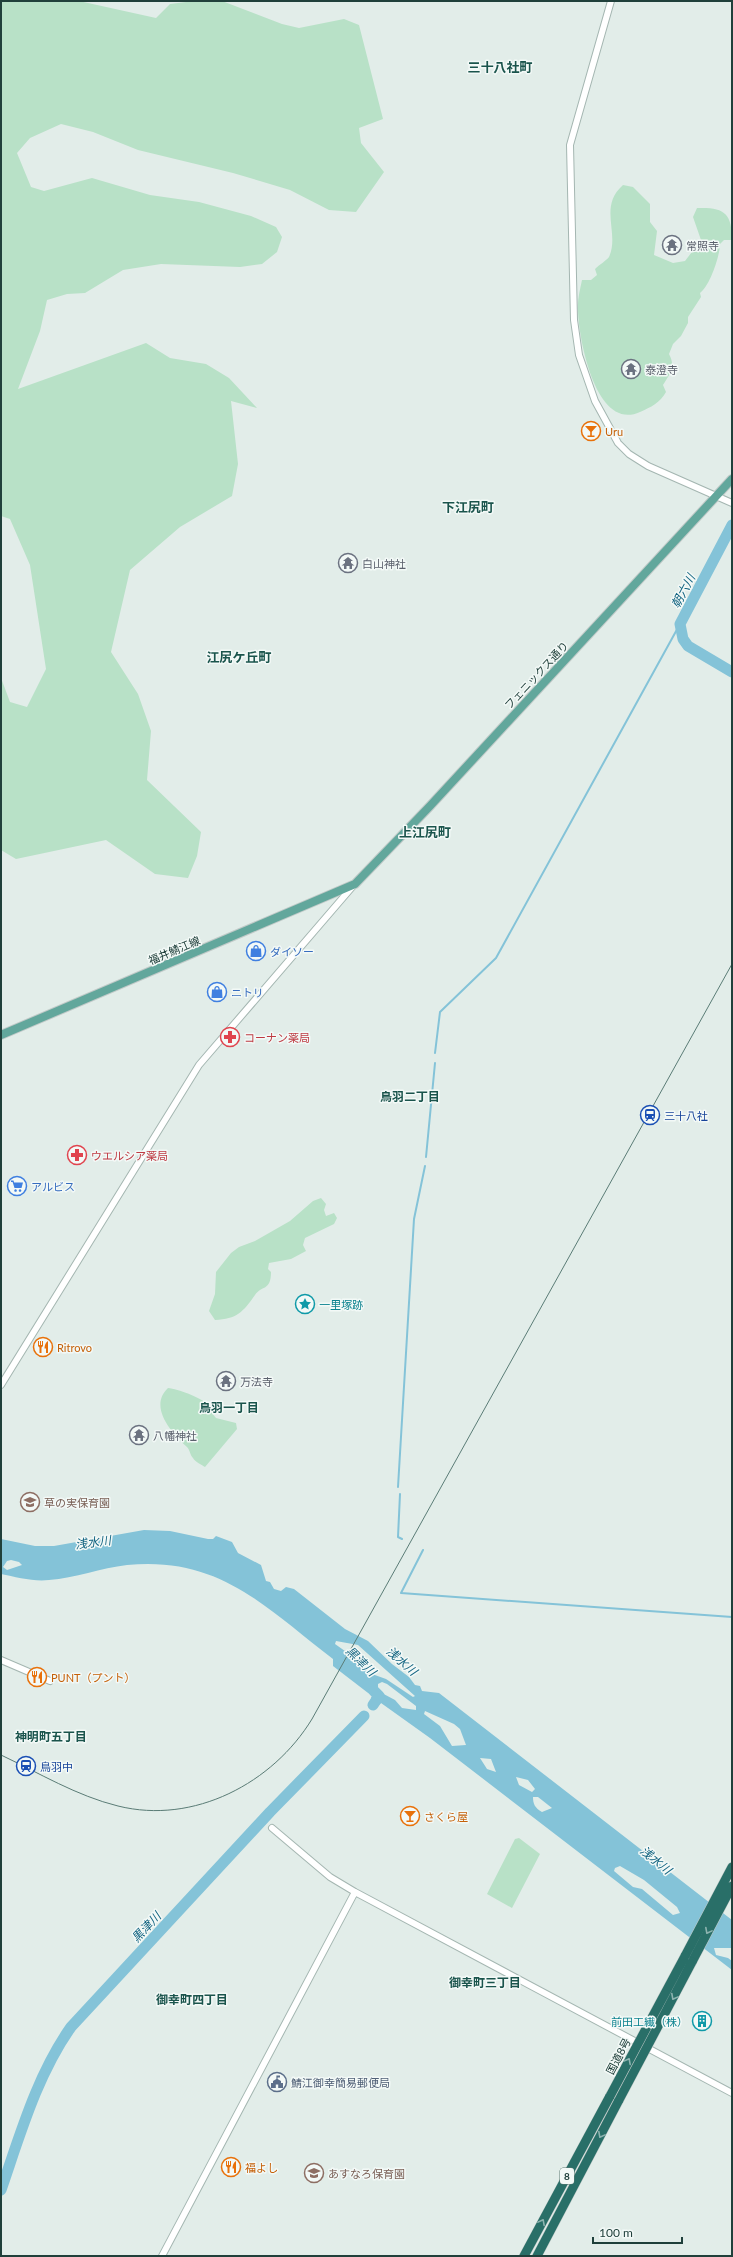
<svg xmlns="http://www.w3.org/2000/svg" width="733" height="2257" viewBox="0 0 733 2257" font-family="Lato,'Noto Sans JP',sans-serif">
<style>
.green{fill:#b8e1c7}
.water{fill:#84c3d8;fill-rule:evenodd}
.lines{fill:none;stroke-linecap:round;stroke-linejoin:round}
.stream{stroke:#84c3d8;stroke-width:2}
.river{stroke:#84c3d8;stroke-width:11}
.minor-casing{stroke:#a4b6b1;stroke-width:8}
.major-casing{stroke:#c1cac8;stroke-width:10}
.highway-casing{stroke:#c1cac8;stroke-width:10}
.minor{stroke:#fff;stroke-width:6}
.major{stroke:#62a79c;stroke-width:8}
.highway{stroke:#296f68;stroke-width:9}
.tram{stroke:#5a7c76;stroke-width:1}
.highway-bridge-casing{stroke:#c1cac8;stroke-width:10;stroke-linecap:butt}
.highway-bridge{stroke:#296f68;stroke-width:9}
.oneway{stroke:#8eb4b0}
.labels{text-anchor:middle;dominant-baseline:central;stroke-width:3;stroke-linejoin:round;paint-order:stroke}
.shield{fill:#f3f9f7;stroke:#5f7873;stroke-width:1}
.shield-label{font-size:10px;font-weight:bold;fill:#20403b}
.worship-label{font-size:11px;fill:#5b616d;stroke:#f3f9f7;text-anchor:start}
.food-label{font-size:11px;fill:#c56008;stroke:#f3f9f7;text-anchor:start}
.street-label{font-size:11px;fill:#20403b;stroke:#f3f9f7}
.shop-label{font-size:11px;fill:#366cbe;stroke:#f3f9f7;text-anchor:start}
.health-label{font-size:11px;fill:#be3a42;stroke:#f3f9f7;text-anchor:start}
.transit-label{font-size:11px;fill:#164399;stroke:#f3f9f7;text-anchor:start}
.culture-label{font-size:11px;fill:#0d838f;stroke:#f3f9f7;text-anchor:start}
.education-label{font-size:11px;fill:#785e54;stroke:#f3f9f7;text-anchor:start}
.service-label{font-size:11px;fill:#4e5e75;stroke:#f3f9f7;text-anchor:start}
.water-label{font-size:12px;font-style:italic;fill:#146582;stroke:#f3f9f7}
.neighbourhood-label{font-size:12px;font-weight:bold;fill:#1a544c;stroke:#f3f9f7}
.quarter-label{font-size:13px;font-weight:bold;fill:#1a544c;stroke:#f3f9f7}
</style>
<rect width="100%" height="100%" fill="#e2ede9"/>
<!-- green -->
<path class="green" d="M1 1H79L156 18 170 4 194 1H222L282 24 299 28 344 19 359 25 383 119 359 128 361 143 384 172 356 212 329 210 290 190 233 173 138 150 93 132 61 124 30 138 17 153 31 187 44 191 92 178 150 195 199 202 251 216 276 227 282 237 277 252 262 264 240 267 161 264 123 270 85 293 67 294 47 300 40 331 18 389 146 343 170 358 206 364 229 378 257 408 231 401 238 464 232 496 180 527 130 570 111 652 138 694 151 731 147 780 201 832 197 856 188 878 155 874 106 840 16 859 1 850V678L10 702 27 707 46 669 30 565 10 519 1 516Z
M623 185 633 187 650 204V222L657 231 654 255 673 263 685 261 701 240 693 217 697 208C724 207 732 213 732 240H724L720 244C720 255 710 286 700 293L701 297 688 317V323L681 336 673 344 669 354C676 367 670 374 663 385L666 392C660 403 651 407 640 412 596 432 579 340 578 311 577 301 580 290 582 280H591L597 275 595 269C599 265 607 260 609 257 620 233 598 207 623 185Z
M321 1198 326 1204 324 1210 326 1216 334 1213 337 1218 334 1224 305 1238 303 1245 306 1251 291 1259 269 1263 268 1269 271 1272C271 1291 262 1285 255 1295 243 1312 237 1319 215 1320L209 1311 215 1294 216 1272 231 1253 239 1247 255 1241 290 1221 313 1201Z
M168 1388C178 1389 200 1397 207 1404 210 1408 212 1414 216 1418L236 1423 237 1429 205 1467C202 1465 195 1462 193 1458 190 1455 190 1450 187 1447 172 1433 148 1407 168 1388Z
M519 1838 540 1854 512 1908 487 1894 515 1839Z"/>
<!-- water -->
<path class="water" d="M144 1530 170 1531 208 1539H213L216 1536 232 1542 238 1553 261 1565 266 1581 270 1582 274 1589 281 1591 286 1587 294 1589 345 1629 368 1641 392 1664 409 1677 415 1685 420 1686 422 1691 439 1693 732 1920V1948H714L716 1955 728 1958 732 1961V1970L430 1738 381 1703 379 1705 371 1698 372 1696 333 1666V1659C265 1607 220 1556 127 1565 101 1568 75 1578 49 1580 34 1582 16 1577 1 1574V1539L35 1546H54ZM11 1560 19 1562 22 1565 7 1570 3 1567 7 1561ZM336 1641 358 1645 415 1696 413 1697 386 1679 372 1674 352 1656 335 1644ZM382 1682 387 1684 416 1706V1710L402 1708 395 1700 378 1691V1684ZM425 1711 454 1724 460 1729 466 1745 452 1746 440 1726 424 1714ZM480 1758 491 1759 496 1772 487 1769ZM516 1777 528 1780 535 1789 532 1792 519 1785ZM533 1797H538L552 1808 542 1812C535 1808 533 1804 533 1797ZM620 1866 644 1880 677 1907 680 1913 673 1915 642 1889 633 1887 614 1871 615 1868Z"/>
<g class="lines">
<!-- stream -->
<path class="stream" d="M435 1053 440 1012 496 958 680 624
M426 1157 435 1063
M398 1487 414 1219 425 1166
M400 1494 398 1537 402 1539
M423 1550 401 1593 732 1617"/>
<!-- river -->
<path class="river" d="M732 525 680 624 683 639 688 646 732 672
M373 1705 379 1696 374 1691
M1 2190C20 2135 37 2075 71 2027L270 1812 364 1716"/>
<defs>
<path id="minor" d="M611 1 570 145 574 320 579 355 595 401 618 443 629 454 648 466 732 503
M1 1385 199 1065 353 886
M1 1660 50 1681
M272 1828 330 1877 355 1892 732 2093
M162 2256 355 1892"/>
<path id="major" d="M1 1035 355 884 430 806 732 479"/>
<path id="highway" d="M685 1956 732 1867
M692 1962 732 1886
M524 2256 610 2096
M537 2256 619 2100"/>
</defs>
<!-- minor casing -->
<use href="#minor" class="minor-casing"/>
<!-- major casing -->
<use href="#major" class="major-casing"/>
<!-- highway casing -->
<use href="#highway" class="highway-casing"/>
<!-- minor -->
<use href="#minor" class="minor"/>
<!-- major -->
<use href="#major" class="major"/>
<!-- highway -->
<use href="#highway" class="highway"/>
<!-- tram -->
<path class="tram" d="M1 1755C39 1773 77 1796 118 1806 194 1825 273 1783 312 1719L732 964"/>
<defs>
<path id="highway-bridge" d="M610 2096 685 1956
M619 2100 692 1962"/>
</defs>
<!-- highway-bridge casing -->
<use href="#highway-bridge" class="highway-bridge-casing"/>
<!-- highway-bridge -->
<use href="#highway-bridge" class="highway-bridge"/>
</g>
<!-- one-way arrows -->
<defs><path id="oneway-chevron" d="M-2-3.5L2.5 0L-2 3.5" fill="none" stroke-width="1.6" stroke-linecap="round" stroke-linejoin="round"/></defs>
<g class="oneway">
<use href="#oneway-chevron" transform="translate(708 1931) rotate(118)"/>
<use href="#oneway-chevron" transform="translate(674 1997) rotate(118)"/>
<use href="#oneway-chevron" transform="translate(628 2061) rotate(-62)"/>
<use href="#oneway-chevron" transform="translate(601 2135) rotate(118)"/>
<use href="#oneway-chevron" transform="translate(542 2222) rotate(-62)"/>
</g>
<!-- icons -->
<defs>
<symbol id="temple-ring" viewBox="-11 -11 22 22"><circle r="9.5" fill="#f3f9f7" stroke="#6b7280" stroke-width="1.5"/><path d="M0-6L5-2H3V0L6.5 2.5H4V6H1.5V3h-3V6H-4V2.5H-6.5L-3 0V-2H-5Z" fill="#6b7280"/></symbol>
<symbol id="bar-ring" viewBox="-11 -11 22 22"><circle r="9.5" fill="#f3f9f7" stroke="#e8710a" stroke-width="1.5"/><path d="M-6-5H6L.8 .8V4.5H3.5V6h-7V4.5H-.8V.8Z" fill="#e8710a"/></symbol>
<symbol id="shop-ring" viewBox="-11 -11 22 22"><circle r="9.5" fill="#f3f9f7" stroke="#3f7fe0" stroke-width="1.5"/><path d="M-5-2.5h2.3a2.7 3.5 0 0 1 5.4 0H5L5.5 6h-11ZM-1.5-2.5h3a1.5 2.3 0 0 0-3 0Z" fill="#3f7fe0"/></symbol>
<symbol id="pharmacy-ring" viewBox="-11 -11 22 22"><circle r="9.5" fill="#f3f9f7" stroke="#e0444e" stroke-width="1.5"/><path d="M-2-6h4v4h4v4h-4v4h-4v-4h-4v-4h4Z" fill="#e0444e"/></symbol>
<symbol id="station-ring" viewBox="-11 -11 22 22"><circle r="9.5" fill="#f3f9f7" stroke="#1a4fb4" stroke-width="1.5"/><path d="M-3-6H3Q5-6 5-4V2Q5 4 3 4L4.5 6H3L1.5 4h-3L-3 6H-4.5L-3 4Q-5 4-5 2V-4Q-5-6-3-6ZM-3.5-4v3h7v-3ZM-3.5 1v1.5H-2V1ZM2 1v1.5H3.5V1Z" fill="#1a4fb4"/></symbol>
<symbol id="supermarket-ring" viewBox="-11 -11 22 22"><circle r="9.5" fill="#f3f9f7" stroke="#3f7fe0" stroke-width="1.5"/><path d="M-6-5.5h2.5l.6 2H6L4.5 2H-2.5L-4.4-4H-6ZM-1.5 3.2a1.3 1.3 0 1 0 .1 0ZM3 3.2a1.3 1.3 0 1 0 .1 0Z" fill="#3f7fe0"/></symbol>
<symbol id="sight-ring" viewBox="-11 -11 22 22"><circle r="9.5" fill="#f3f9f7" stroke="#0f9aa8" stroke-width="1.5"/><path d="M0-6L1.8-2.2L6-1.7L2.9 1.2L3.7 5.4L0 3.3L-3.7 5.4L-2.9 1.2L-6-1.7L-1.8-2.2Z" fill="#0f9aa8"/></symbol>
<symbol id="restaurant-ring" viewBox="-11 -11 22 22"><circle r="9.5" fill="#f3f9f7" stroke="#e8710a" stroke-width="1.5"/><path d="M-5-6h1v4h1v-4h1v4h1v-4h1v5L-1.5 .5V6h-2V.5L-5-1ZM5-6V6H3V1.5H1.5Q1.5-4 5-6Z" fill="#e8710a"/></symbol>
<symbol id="school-ring" viewBox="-11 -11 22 22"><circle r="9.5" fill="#f3f9f7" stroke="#8d6e63" stroke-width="1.5"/><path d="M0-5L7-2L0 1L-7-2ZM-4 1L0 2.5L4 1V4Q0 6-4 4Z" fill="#8d6e63"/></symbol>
<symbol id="building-ring" viewBox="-11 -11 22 22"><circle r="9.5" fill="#f3f9f7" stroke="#0f9aa8" stroke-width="1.5"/><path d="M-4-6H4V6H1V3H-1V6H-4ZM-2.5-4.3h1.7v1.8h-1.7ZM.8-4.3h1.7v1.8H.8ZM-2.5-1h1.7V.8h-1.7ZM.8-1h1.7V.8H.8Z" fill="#0f9aa8"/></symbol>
<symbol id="civic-ring" viewBox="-11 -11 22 22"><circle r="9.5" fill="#f3f9f7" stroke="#5c6f8a" stroke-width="1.5"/><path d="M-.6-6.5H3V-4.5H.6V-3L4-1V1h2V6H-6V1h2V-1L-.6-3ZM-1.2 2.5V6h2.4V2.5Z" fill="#5c6f8a"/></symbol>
</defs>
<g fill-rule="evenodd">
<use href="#temple-ring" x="661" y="234" width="22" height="22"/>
<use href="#temple-ring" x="620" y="358" width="22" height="22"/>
<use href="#bar-ring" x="580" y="420" width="22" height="22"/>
<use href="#temple-ring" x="337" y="552" width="22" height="22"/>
<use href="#shop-ring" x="245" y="940" width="22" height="22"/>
<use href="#shop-ring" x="206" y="981" width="22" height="22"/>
<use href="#pharmacy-ring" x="219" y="1026" width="22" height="22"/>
<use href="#station-ring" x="639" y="1104" width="22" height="22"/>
<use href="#pharmacy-ring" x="66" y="1144" width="22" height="22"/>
<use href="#supermarket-ring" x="6" y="1175" width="22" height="22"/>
<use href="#sight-ring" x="294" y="1293" width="22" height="22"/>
<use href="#restaurant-ring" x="32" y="1336" width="22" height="22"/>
<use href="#temple-ring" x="215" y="1370" width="22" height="22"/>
<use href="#temple-ring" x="128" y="1424" width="22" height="22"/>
<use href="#school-ring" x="19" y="1491" width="22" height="22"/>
<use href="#restaurant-ring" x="26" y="1666" width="22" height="22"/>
<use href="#station-ring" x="15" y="1755" width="22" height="22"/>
<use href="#bar-ring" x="399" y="1805" width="22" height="22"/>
<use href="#building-ring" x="691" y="2010" width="22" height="22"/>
<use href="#civic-ring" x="266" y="2071" width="22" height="22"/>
<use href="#restaurant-ring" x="220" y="2156" width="22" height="22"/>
<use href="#school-ring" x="303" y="2162" width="22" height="22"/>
</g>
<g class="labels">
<!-- shield labels -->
<rect class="shield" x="560" y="2168" width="14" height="16" rx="3"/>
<g class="shield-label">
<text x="567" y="2176">8</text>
</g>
<!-- worship labels -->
<g class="worship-label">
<text x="686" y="245">常照寺</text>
<text x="645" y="369">泰澄寺</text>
<text x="362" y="563">白山神社</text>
<text x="240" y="1381">万法寺</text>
<text x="153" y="1435">八幡神社</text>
</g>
<!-- food labels -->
<g class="food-label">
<text x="605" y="431">Uru</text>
<text x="57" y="1347">Ritrovo</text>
<text x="51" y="1677">PUNT（プント）</text>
<text x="424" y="1816">さくら屋</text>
<text x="245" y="2167">福よし</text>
</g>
<!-- street labels -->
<g class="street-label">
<text transform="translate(536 675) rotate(-47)">フェニックス通り</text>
<text transform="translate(174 950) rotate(-23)">福井鯖江線</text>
<text transform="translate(618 2056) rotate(-62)">国道8号</text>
</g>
<!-- shop labels -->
<g class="shop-label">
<text x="270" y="951">ダイソー</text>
<text x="231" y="992">ニトリ</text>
<text x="31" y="1186">アルビス</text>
</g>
<!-- health labels -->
<g class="health-label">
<text x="244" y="1037">コーナン薬局</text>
<text x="91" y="1155">ウエルシア薬局</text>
</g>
<!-- transit labels -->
<g class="transit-label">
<text x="664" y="1115">三十八社</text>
<text x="40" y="1766">鳥羽中</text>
</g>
<!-- culture labels -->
<g class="culture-label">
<text x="319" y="1304">一里塚跡</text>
<text x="688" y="2021" text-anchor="end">前田工繊（株）</text>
</g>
<!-- education labels -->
<g class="education-label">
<text x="44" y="1502">草の実保育園</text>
<text x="328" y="2173">あすなろ保育園</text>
</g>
<!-- service labels -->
<g class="service-label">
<text x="291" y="2082">鯖江御幸簡易郵便局</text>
</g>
<!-- water labels -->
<g class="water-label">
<text transform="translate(683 591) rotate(-62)">朝六川</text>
<text transform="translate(93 1542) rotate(-7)">浅水川</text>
<text transform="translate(361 1661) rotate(44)">黒津川</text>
<text transform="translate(402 1661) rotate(42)">浅水川</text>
<text transform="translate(656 1860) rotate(40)">浅水川</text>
<text transform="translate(146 1927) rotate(-47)">黒津川</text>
</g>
<!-- neighbourhood labels -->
<g class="neighbourhood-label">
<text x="410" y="1096">鳥羽二丁目</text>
<text x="229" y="1407">鳥羽一丁目</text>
<text x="51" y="1736">神明町五丁目</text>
<text x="485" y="1982">御幸町三丁目</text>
<text x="192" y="1999">御幸町四丁目</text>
</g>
<!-- quarter labels -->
<g class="quarter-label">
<text x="500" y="67">三十八社町</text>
<text x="468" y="507">下江尻町</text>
<text x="239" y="657">江尻ケ丘町</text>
<text x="425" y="832">上江尻町</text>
</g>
</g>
<!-- border -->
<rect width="733" height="2257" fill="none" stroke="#20403b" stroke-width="4"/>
<!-- scale -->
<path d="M593 2237v6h89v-6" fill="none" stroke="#20403b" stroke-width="2"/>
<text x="599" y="2237" font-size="12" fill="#20403b" stroke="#f3f9f7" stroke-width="3" paint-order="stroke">100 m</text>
</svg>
